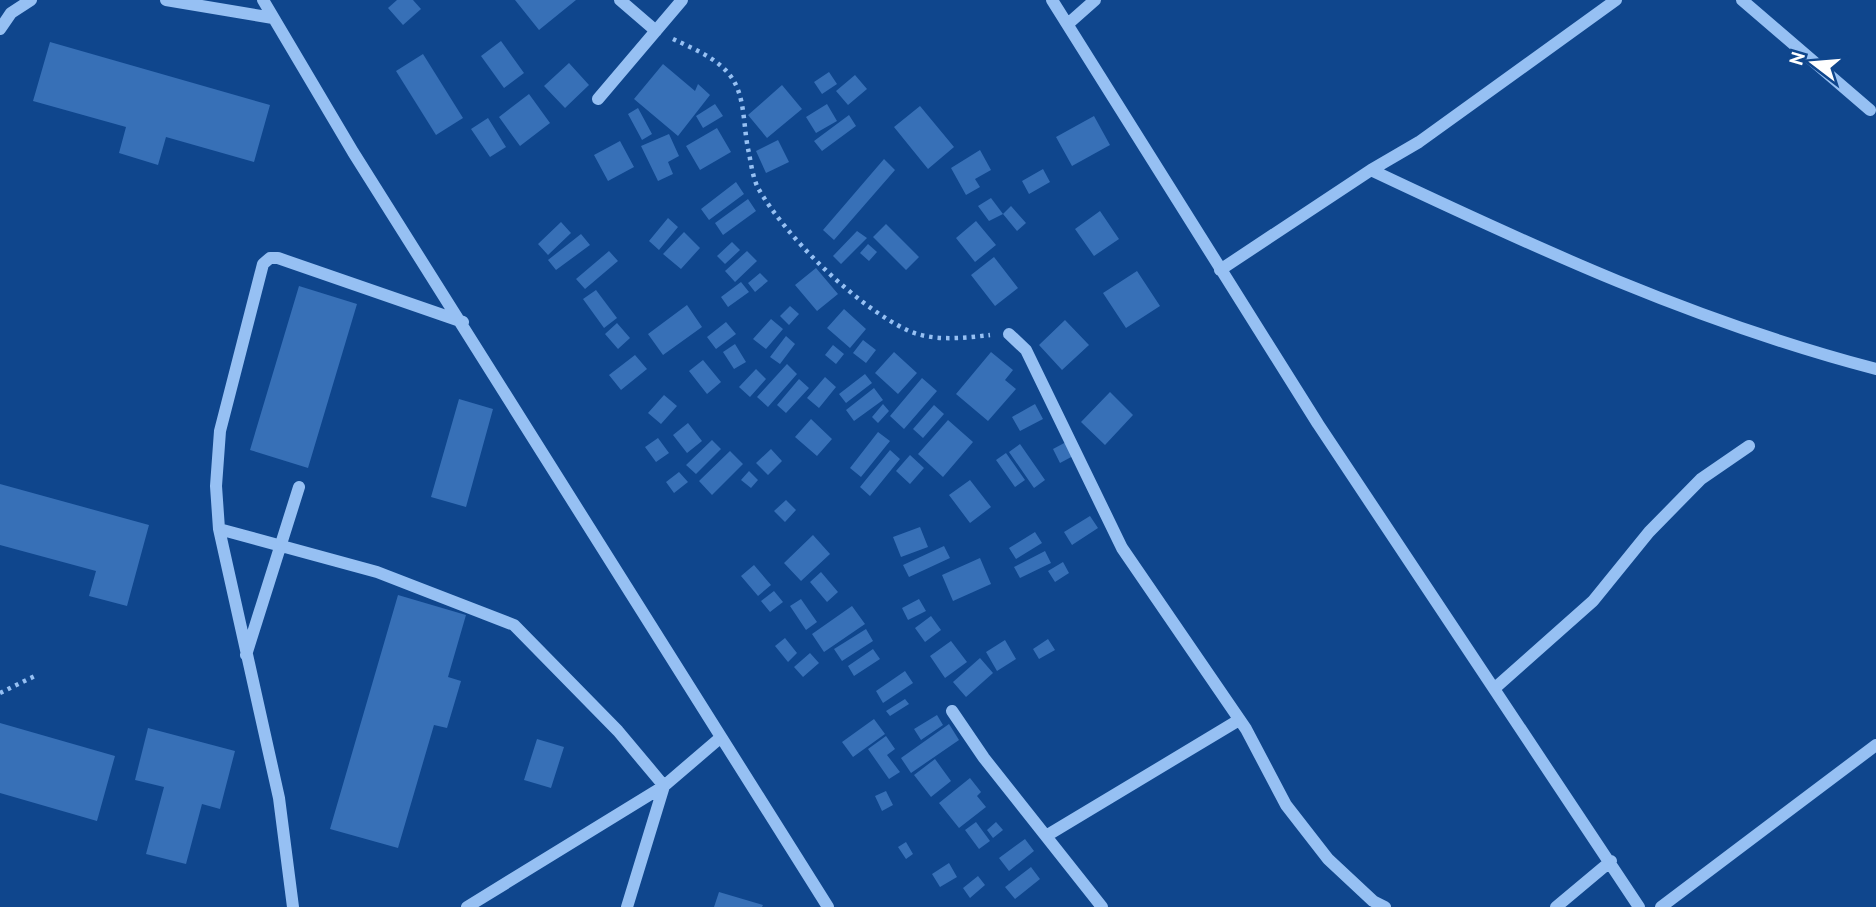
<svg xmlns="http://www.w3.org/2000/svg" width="1876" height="907" viewBox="0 0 1876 907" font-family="'PT Sans',sans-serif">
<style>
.building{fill:#3770b7}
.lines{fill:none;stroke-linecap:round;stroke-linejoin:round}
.path{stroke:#96c0f3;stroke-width:4.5;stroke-dasharray:3.5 5;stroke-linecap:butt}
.minor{stroke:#96c0f3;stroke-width:12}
</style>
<rect width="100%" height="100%" fill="#0f468d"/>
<!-- building -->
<path class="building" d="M397 0H413L421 9 403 25 388 8Z
M515 0H576L539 30Z
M501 41 524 73 504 88 481 56Z
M50 42 270 105 254 162 166 137 158 165 119 153 126 127 33 101Z
M423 54 463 118 436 135 396 71Z
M569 63 589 85 565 108 544 86Z
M663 64 695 91 698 84 710 95 678 136 634 99Z
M829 72 837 84 822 94 814 82Z
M855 75 867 89 848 105 836 91Z
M782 85 802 109 767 138 748 115Z
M529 94 550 123 520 146 499 117Z
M715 104 723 116 703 128 696 116Z
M827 104 837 121 816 133 806 117Z
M920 106 954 147 928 169 894 127Z
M638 108 652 134 642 140 628 114Z
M849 115 856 126 822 151 814 141Z
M1094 116 1110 145 1072 166 1056 137Z
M488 118 506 147 490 157 471 129Z
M717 128 731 152 700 170 686 146Z
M669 134 679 156 668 162 673 174 658 181 641 146Z
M778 140 789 162 766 173 756 151Z
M620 141 634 167 608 181 594 155Z
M980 150 991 170 975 179 980 187 966 195 951 168Z
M884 159 895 170 834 240 823 230Z
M1043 169 1050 182 1029 194 1022 181Z
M736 182 744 194 709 220 701 209Z
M991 198 1003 214 989 221 978 206Z
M748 199 756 211 723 235 715 223Z
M1011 206 1026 223 1017 231 1003 214Z
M1100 211 1119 239 1094 256 1075 229Z
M668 218 678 227 659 250 649 241Z
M976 221 996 245 975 262 956 238Z
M561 222 571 233 548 255 538 244Z
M886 224 919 257 906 270 873 237Z
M857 231 867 238 841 264 833 256Z
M684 232 700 248 681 269 663 254Z
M581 234 590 245 556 270 548 260Z
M732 242 740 250 725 264 717 256Z
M868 244 877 252 869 261 860 253Z
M609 251 618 261 585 289 576 279Z
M747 251 757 261 735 282 725 271Z
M994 257 1018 288 995 306 971 275Z
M816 268 838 294 817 311 795 285Z
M1137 271 1160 306 1126 328 1103 293Z
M760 273 768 281 755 292 748 283Z
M741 282 749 292 728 307 721 297Z
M299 286 357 304 308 468 250 450Z
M596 290 617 318 604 328 583 299Z
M687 305 702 327 663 355 648 334Z
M790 306 799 314 789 325 780 316Z
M844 309 866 329 850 348 827 328Z
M771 319 783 329 766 349 753 339Z
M1065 320 1089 345 1062 370 1039 345Z
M726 322 736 334 716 349 707 337Z
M617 323 630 338 618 349 605 334Z
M786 336 795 344 780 364 770 357Z
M863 340 876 350 866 363 853 353Z
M735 344 746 362 734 369 723 352Z
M833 345 844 354 836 364 825 355Z
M894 352 917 373 898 394 875 373Z
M991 352 1013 370 1005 380 1016 389 988 421 956 394Z
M635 355 647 369 621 390 609 375Z
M703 360 721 382 707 394 689 371Z
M787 364 797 374 768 407 757 397Z
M756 369 766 379 750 397 739 387Z
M865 374 872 383 846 403 839 394Z
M825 377 836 387 819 408 807 398Z
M922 378 937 391 904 429 890 416Z
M799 379 809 388 786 413 777 405Z
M874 388 883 400 854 421 846 410Z
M1110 392 1133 415 1105 445 1081 422Z
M664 395 677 406 661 424 648 413Z
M459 399 493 409 466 507 431 497Z
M883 404 889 411 878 423 872 417Z
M1035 404 1043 419 1020 431 1012 417Z
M934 405 944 414 923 438 913 429Z
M811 419 832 439 817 456 795 437Z
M948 420 973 442 943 477 918 454Z
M688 423 702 441 687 453 673 435Z
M878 432 890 441 861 477 850 468Z
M658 438 669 453 656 462 645 447Z
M712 440 721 449 696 474 686 465Z
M1068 441 1075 455 1060 463 1053 449Z
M1020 444 1045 480 1034 488 1009 452Z
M771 449 782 461 768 475 756 463Z
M890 450 900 459 870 496 860 487Z
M730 451 743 464 712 495 699 481Z
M1006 453 1025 480 1015 487 996 460Z
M910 455 924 468 910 484 896 471Z
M749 471 758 480 751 488 741 480Z
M679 472 688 482 674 493 666 482Z
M970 480 991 507 970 523 949 495Z
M0 484 149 525 127 606 89 596 96 571 0 545Z
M786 500 796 510 785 522 774 511Z
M1090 516 1098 528 1072 545 1064 532Z
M920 527 928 547 901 557 893 537Z
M1035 532 1042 543 1016 559 1009 548Z
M813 535 830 554 801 581 784 563Z
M944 546 950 558 909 577 903 565Z
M1045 551 1051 563 1020 578 1014 567Z
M980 558 991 584 953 601 942 575Z
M1063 562 1069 573 1055 582 1048 571Z
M754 565 771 585 758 596 741 576Z
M821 572 838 592 827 602 810 582Z
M774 591 783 602 770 612 761 601Z
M398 595 466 615 448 677 461 681 447 728 434 725 398 848 330 829Z
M801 599 817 622 806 630 790 606Z
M919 599 926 611 908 620 902 608Z
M852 606 865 624 824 652 812 634Z
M931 616 941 630 925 642 915 628Z
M866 629 873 641 842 661 834 649Z
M785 638 797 653 788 662 775 646Z
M1048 639 1055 650 1039 659 1033 649Z
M1005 640 1016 659 997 671 986 652Z
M951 641 967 662 945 678 930 656Z
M873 649 880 659 854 676 848 666Z
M810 653 819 663 803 677 794 667Z
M980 658 993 673 966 697 953 682Z
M905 671 913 683 883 703 876 691Z
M905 699 909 704 890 716 886 711Z
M937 715 943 725 921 740 914 729Z
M874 719 885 734 853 757 842 742Z
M0 723 115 756 97 821 0 793Z
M949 724 959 740 911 773 901 758Z
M148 728 235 751 220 809 202 804 186 864 146 854 164 787 135 780Z
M886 736 895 749 887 755 900 772 889 779 868 749Z
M537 739 564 747 551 788 524 780Z
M935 759 951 781 931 797 914 775Z
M970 778 981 792 977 796 986 807 959 828 939 803Z
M886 791 893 805 882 811 875 796Z
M976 822 990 841 979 849 965 830Z
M996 822 1003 830 993 838 987 830Z
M1025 839 1034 851 1009 871 999 858Z
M906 842 913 854 906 859 898 847Z
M949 863 957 877 940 887 932 874Z
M1031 867 1040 879 1015 899 1005 887Z
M978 876 985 885 970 898 963 888Z
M719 892 763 905 762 907H714Z"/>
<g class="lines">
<!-- path -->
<path class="path" d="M673 39C698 51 728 62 738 90 745 108 744 133 749 153 751 164 753 178 758 188 786 237 856 306 907 330 932 342 964 338 990 335
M0 693 37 675"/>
<!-- minor -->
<path class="minor" d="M166 0 273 18
M263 0 353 152 828 907
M620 0 656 31
M1052 0 1318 424 1639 907
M1742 0 1870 110
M1069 23 1095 0
M0 29 11 13 31 0
M598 99 682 0
M1371 170C1538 249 1696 322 1876 369
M1220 270 1371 170 1419 142 1616 0
M1009 334 1026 350 1122 548 1246 729 1286 805 1328 859 1373 901 1385 907
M219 529 377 572 514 625 618 731 664 786 627 907
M246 655 299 487
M1495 688 1593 601 1649 532 1701 479 1749 446
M952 711 984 758 1102 907
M1046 836 1239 720
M293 907 279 798 219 529 216 486 220 431 263 264 270 258H278L463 322
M467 907 664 786 720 738
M1556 907 1611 861
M1661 907 1876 745"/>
</g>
<!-- north arrow -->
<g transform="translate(1813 63) rotate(286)" stroke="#0f468d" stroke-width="5" paint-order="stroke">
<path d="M0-5L12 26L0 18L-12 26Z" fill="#ffffff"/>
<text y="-10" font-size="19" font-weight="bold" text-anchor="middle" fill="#ffffff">N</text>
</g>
</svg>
